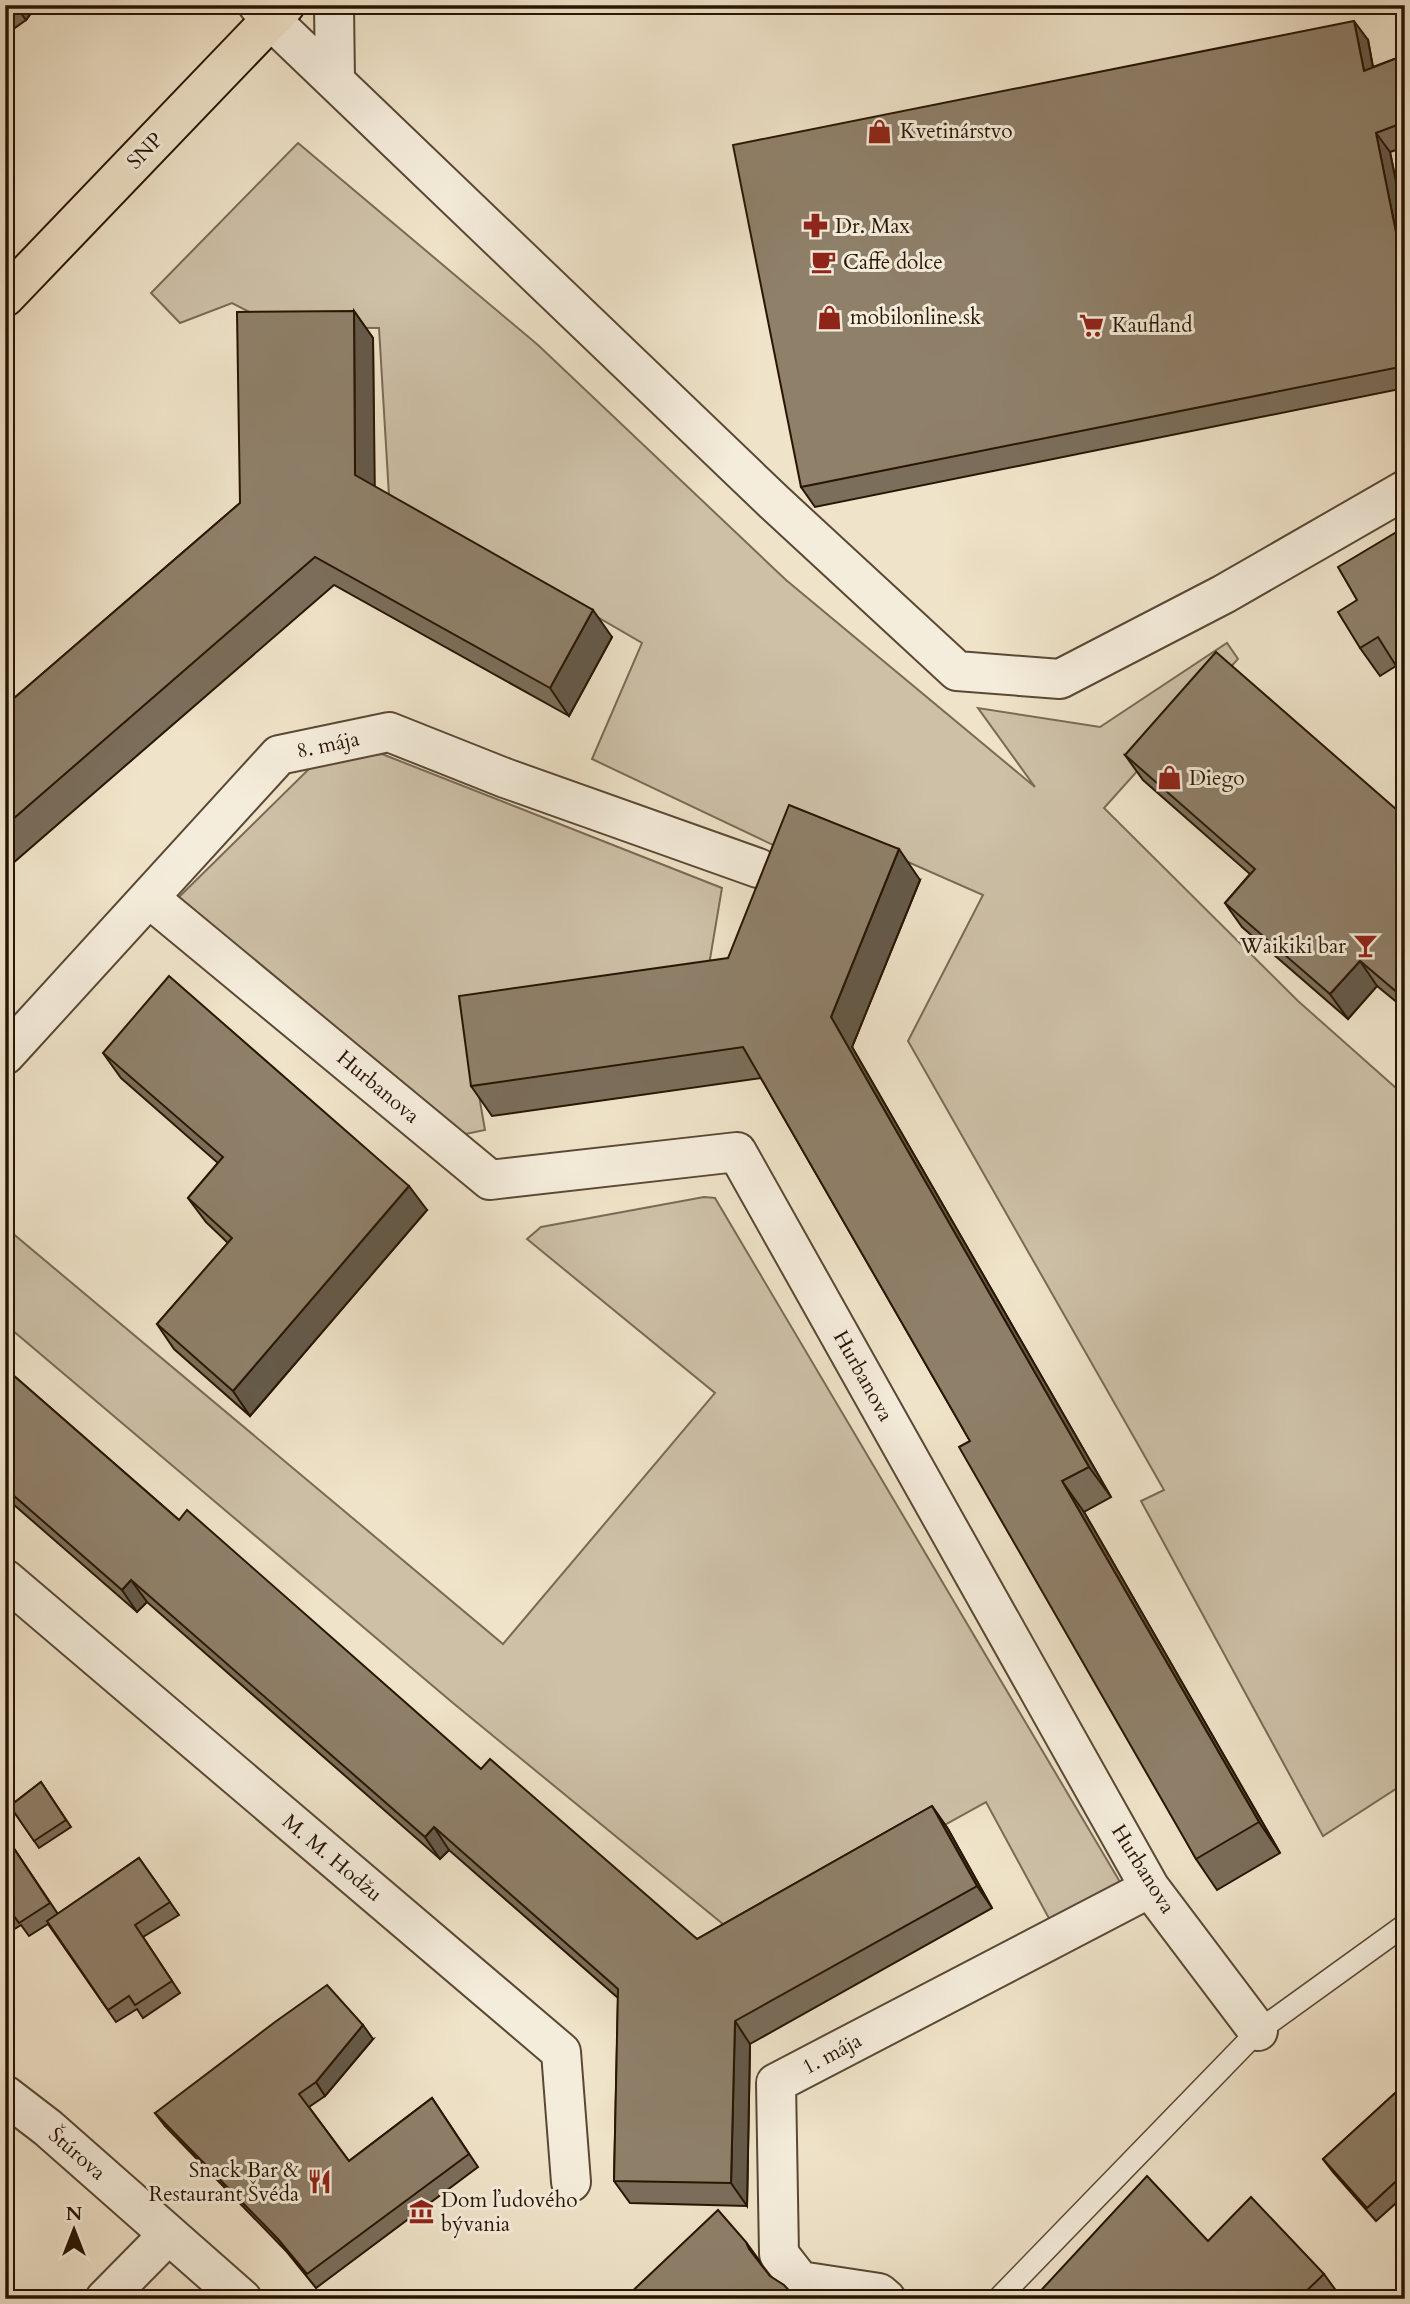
<svg xmlns="http://www.w3.org/2000/svg" width="1410" height="2304" viewBox="0 0 1410 2304" font-family="Cardo,serif">
<style>
.green{fill:#cdc0a7;stroke:#7a6a55;stroke-width:2}
.lines{fill:none;stroke-linecap:round;stroke-linejoin:round}
.lane-casing{stroke:#5a4834;stroke-width:24}
.street-casing{stroke:#5a4834;stroke-width:42}
.primary-casing{stroke:#281503;stroke-width:42}
.lane{stroke:#f5eddc;stroke-width:21}
.street{stroke:#f5eddc;stroke-width:38}
.primary{stroke:#efe3c9;stroke-width:38}
.wall{fill:#7b6e5b;stroke:#281503;stroke-width:2}
.shaded-wall{fill:#645a4a;stroke:#281503;stroke-width:2}
.building{fill:#8f806a;stroke:#281503;stroke-width:2}
.labels{text-anchor:middle;dominant-baseline:central;stroke-width:6;stroke-linejoin:round;paint-order:stroke}
.poi-label{font-size:21px;fill:#281503;stroke:#f5eddc;text-anchor:start}
.street-label{font-size:21px;fill:#281503;stroke:#f5eddc}
</style>
<rect width="100%" height="100%" fill="#efe3c9"/>
<filter id="stains"><feTurbulence type="fractalNoise" baseFrequency=".00286" numOctaves="4"/><feColorMatrix values="0 0 0 0 .2 0 0 0 0 .09 0 0 0 0 .02 0 0 0 .5 -.17"/></filter>
<radialGradient id="worn" r=".72"><stop offset=".6" stop-color="#630" stop-opacity="0"/><stop offset="1" stop-color="#630" stop-opacity=".3"/></radialGradient>
<!-- green -->
<path class="green" d="M298 143 538 345 786 580 1035 787 978 708 1100 727 1227 643 1238 659 1104 808 1298 1001 1405 1096V1783L1323 1836 1141 1501 1164 1490 908 1041 983 895 806 817 792 854 592 759 642 643 389 496 379 328 279 327 232 303 180 323 151 293Z
M382 754 722 888 708 971 465 1015 485 1130 461 1135 173 903 316 762Z
M704 1197 715 1198 1123 1887 1052 1924 986 1802 740 1938 453 1703 5 1324V1227L503 1644 715 1393 527 1239 541 1227Z"/>
<g class="lines">
<defs>
<path id="lane" d="M998 2299 1258 2031 1405 1925"/>
<path id="street" d="M258 5 271 20 774 502 957 671 1060 679 1224 594 1405 490
M334 5 335 81
M149 898 490 1180 737 1152 1150 1888 1258 2031
M5 1055 279 755 389 732 505 778 758 868
M5 1579 561 2052 571 2182
M5 2095 48 2128 242 2299
M105 2299 168 2235
M886 2299 879 2293 800 2281 779 2254 776 2083 1150 1888"/>
<path id="primary" d="M5 297 285 5"/>
</defs>
<!-- lane casing -->
<use href="#lane" class="lane-casing"/>
<!-- street casing -->
<use href="#street" class="street-casing"/>
<!-- primary casing -->
<use href="#primary" class="primary-casing"/>
<!-- lane -->
<use href="#lane" class="lane"/>
<!-- street -->
<use href="#street" class="street"/>
<!-- primary -->
<use href="#primary" class="primary"/>
</g>
<!-- wall -->
<path class="wall" d="M5 5H37L26 20 5 35Z
M1368 40 1373 67 1405 55V147L1390 152 1405 227V388L815 507 801 487Z
M354 311 373 338 374 486 612 637 569 716 334 585 5 870V706L240 503Z
M1405 527V680L1396 666 1380 676 1360 648 1357 600Z
M1125 755 1405 817V1009L1377 986 1348 1019 1242 927 1225 903 1250 874 1143 780Z
M920 880 852 1047 1111 1497 1084 1512 1280 1853 1217 1890 1196 1859 970 1441 761 1078 492 1116 471 1086 728 958Z
M103 1053 427 1210 250 1416 174 1349 157 1324 228 1243 206 1222 188 1198 218 1163 121 1078Z
M5 1368 179 1520 481 1769 697 1939 932 1806 948 1829 992 1908 750 2044 747 2206 630 2203 614 2181 618 1998 449 1850 440 1859 147 1602 137 1612 5 1497Z
M41 1782 71 1827 39 1848 10 1806Z
M5 1835 58 1914 139 1858 179 1915 143 1937 180 1993 143 2018 137 2009 116 2022 48 1924 29 1936 21 1925 5 1935Z
M373 2039 325 2096 309 2107 349 2161 432 2098 478 2167 316 2288 287 2252 165 2126 155 2113Z
M1405 2084V2195L1376 2221 1333 2172 1323 2159Z
M1208 2241 1324 2274 1337 2292 1330 2299H1033Z"/>
<!-- shaded-wall -->
<path class="shaded-wall" d="M15 5H37L26 20Z
M1354 21 1368 40 1377 90 1364 71Z
M1376 133 1390 152 1405 227V277Z
M354 311 373 338 375 503 355 475Z
M593 610 612 637 569 716 550 688Z
M899 849 920 880 852 1047 1111 1497 1089 1467 831 1017Z
M1360 961 1377 986 1348 1019 1330 994Z
M409 1186 427 1210 250 1416 233 1391Z
M1062 1481 1084 1512 1280 1853 1259 1822Z
M131 1580 147 1602 137 1612 122 1590Z
M932 1806 948 1829 992 1908 977 1886Z
M434 1827 449 1850 440 1859 425 1837Z
M735 2021 750 2044 747 2206 731 2183Z
M363 2025 373 2039 325 2096 316 2082Z
M746 2242 759 2260 762 2267 749 2249Z"/>
<!-- building -->
<path class="building" d="M1354 21 1364 71 1405 55V122L1376 133 1405 277V366L801 487 733 145Z
M354 311 355 475 593 610 550 688 315 557 5 826V706L240 503 237 312Z
M1405 527V676L1403 677 1378 637 1360 648 1338 612 1357 600 1338 567Z
M1216 652 1405 817V999L1360 961 1330 994 1225 903 1255 869 1125 755Z
M789 805 899 849 831 1017 1089 1467 1062 1481 1259 1822 1196 1859 959 1447 970 1441 743 1047 471 1086 459 996 728 958Z
M169 976 409 1186 233 1391 157 1324 232 1238 188 1198 223 1157 103 1053Z
M5 1368 179 1520 187 1510 481 1769 490 1759 697 1939 932 1806 977 1886 735 2021 731 2183 614 2181 618 1989 434 1827 425 1837 131 1580 122 1590 5 1488Z
M41 1782 66 1820 34 1841 10 1806Z
M5 1835 50 1903 19 1923 11 1912 5 1915Z
M139 1858 170 1902 135 1925 172 1981 135 2005 129 1996 108 2010 47 1921Z
M327 1985 363 2025 316 2082 299 2094 349 2161 432 2098 469 2154 307 2274 278 2239 155 2113 275 2022Z
M1405 2084V2173L1367 2208 1323 2159Z
M1147 2176 1208 2241 1251 2197 1324 2274 1298 2299H1033Z
M718 2210 746 2242 749 2249 770 2276 784 2285 797 2299H624Z"/>
<!-- icons -->
<defs>
<symbol id="shop-bare" viewBox="-9 -9 18 18"><path d="M-5-2.5h2.3a2.7 3.5 0 0 1 5.4 0H5L5.5 6h-11ZM-1.5-2.5h3a1.5 2.3 0 0 0-3 0Z" fill="#8f2418" stroke="#f5eddc" stroke-width="2.5" paint-order="stroke"/></symbol>
<symbol id="pharmacy-bare" viewBox="-9 -9 18 18"><path d="M-2-6h4v4h4v4h-4v4h-4v-4h-4v-4h4Z" fill="#8f2418" stroke="#f5eddc" stroke-width="2.5" paint-order="stroke"/></symbol>
<symbol id="cafe-bare" viewBox="-9 -9 18 18"><path d="M-5.5-4.5H6V0H3Q3 3.5 0 3.5H-2.5Q-5.5 3.5-5.5 0ZM3-3.2v2h1.7v-2ZM-6 4.5H4V6H-6Z" fill="#8f2418" stroke="#f5eddc" stroke-width="2.5" paint-order="stroke"/></symbol>
<symbol id="supermarket-bare" viewBox="-9 -9 18 18"><path d="M-6-5.5h2.5l.6 2H6L4.5 2H-2.5L-4.4-4H-6ZM-1.5 3.2a1.3 1.3 0 1 0 .1 0ZM3 3.2a1.3 1.3 0 1 0 .1 0Z" fill="#8f2418" stroke="#f5eddc" stroke-width="2.5" paint-order="stroke"/></symbol>
<symbol id="bar-bare" viewBox="-9 -9 18 18"><path d="M-6-5H6L.8 .8V4.5H3.5V6h-7V4.5H-.8V.8Z" fill="#8f2418" stroke="#f5eddc" stroke-width="2.5" paint-order="stroke"/></symbol>
<symbol id="restaurant-bare" viewBox="-9 -9 18 18"><path d="M-5-6h1v4h1v-4h1v4h1v-4h1v5L-1.5 .5V6h-2V.5L-5-1ZM5-6V6H3V1.5H1.5Q1.5-4 5-6Z" fill="#8f2418" stroke="#f5eddc" stroke-width="2.5" paint-order="stroke"/></symbol>
<symbol id="museum-bare" viewBox="-9 -9 18 18"><path d="M0-6L6-3V-2H-6V-3ZM-5-1h2V3h-2ZM-1-1h2V3h-2ZM3-1h2V3H3ZM-6 4H6V6H-6Z" fill="#8f2418" stroke="#f5eddc" stroke-width="2.5" paint-order="stroke"/></symbol>
</defs>
<g fill-rule="evenodd">
<use href="#shop-bare" x="862" y="114" width="35" height="35"/>
<use href="#pharmacy-bare" x="798" y="208" width="35" height="35"/>
<use href="#cafe-bare" x="806" y="244" width="35" height="35"/>
<use href="#shop-bare" x="812" y="300" width="35" height="35"/>
<use href="#supermarket-bare" x="1074" y="308" width="35" height="35"/>
<use href="#shop-bare" x="1152" y="760" width="35" height="35"/>
<use href="#bar-bare" x="1348" y="928" width="35" height="35"/>
<use href="#restaurant-bare" x="302" y="2164" width="35" height="35"/>
<use href="#museum-bare" x="404" y="2194" width="35" height="35"/>
</g>
<g class="labels">
<!-- poi labels -->
<g class="poi-label">
<text x="900" y="131">Kvetinárstvo</text>
<text x="835" y="226">Dr. Max</text>
<text x="843" y="262">Caffe dolce</text>
<text x="850" y="317">mobilonline.sk</text>
<text x="1112" y="325">Kaufland</text>
<text x="1189" y="778">Diego</text>
<text x="1346" y="946" text-anchor="end">Waikiki bar</text>
<text x="299" y="2170" text-anchor="end">Snack Bar &amp;<tspan x="299" dy="24">Restaurant Švéda</tspan></text>
<text x="441" y="2200">Dom ľudového<tspan x="441" dy="24">bývania</tspan></text>
</g>
<!-- street labels -->
<g class="street-label">
<text transform="translate(145 151) rotate(-46)">SNP</text>
<text transform="translate(328 745) rotate(-12)">8. mája</text>
<text transform="translate(378 1087) rotate(40)">Hurbanova</text>
<text transform="translate(863 1376) rotate(61)">Hurbanova</text>
<text transform="translate(332 1858) rotate(40)">M. M. Hodžu</text>
<text transform="translate(1143 1869) rotate(58)">Hurbanova</text>
<text transform="translate(832 2054) rotate(-28)">1. mája</text>
<text transform="translate(77 2154) rotate(41)">Štúrova</text>
</g>
</g>
<!-- margin -->
<rect width="1410" height="2304" fill="none" stroke="#efe3c9" stroke-width="28"/>
<rect x="7" y="7" width="1396" height="2290" fill="none" stroke="#281503" stroke-width="3.5"/>
<rect x="14" y="14" width="1382" height="2276" fill="none" stroke="#281503" stroke-width="2"/>
<!-- north arrow -->
<g transform="translate(74 2230)" stroke="#f5eddc" stroke-width="5" paint-order="stroke">
<path d="M0-5L12 26L0 18L-12 26Z" fill="#281503"/>
<text y="-10" font-size="19" font-weight="bold" text-anchor="middle" fill="#281503">N</text>
</g>
<rect width="100%" height="100%" filter="url(#stains)"/>
<rect width="100%" height="100%" fill="url(#worn)"/>
</svg>
